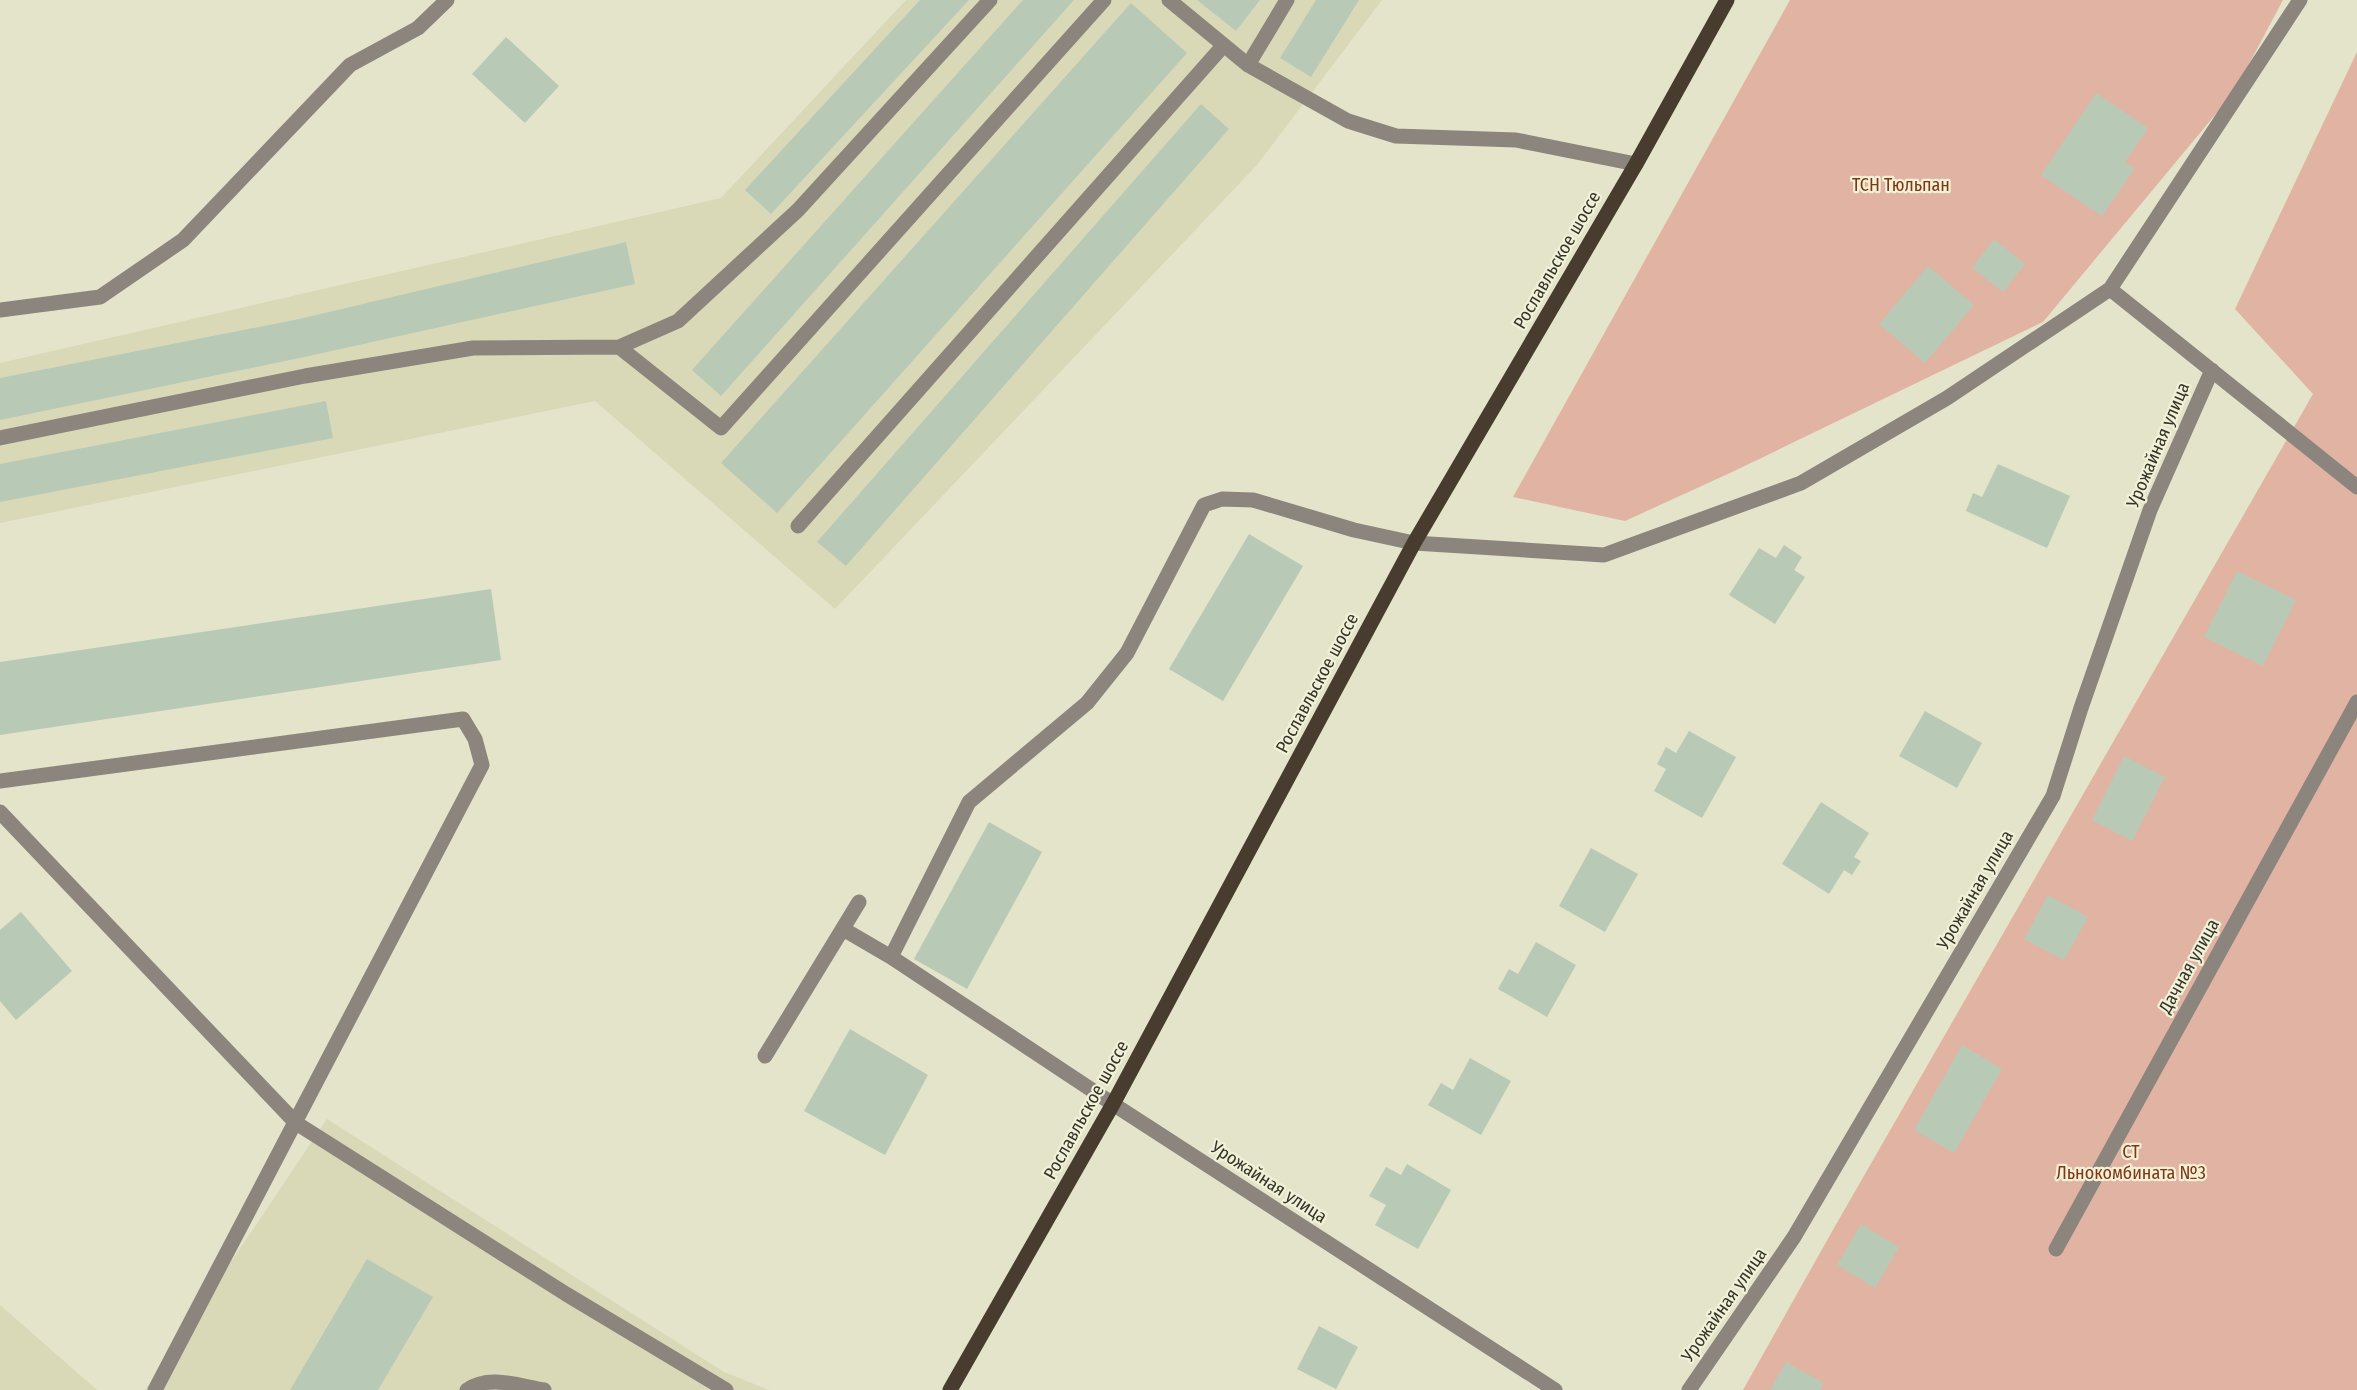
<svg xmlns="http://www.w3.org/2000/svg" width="2357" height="1390" viewBox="0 0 2357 1390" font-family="'Fira Sans Condensed',sans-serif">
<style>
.built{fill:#d9d9b8}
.green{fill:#e1b3a2}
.building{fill:#b8cab5}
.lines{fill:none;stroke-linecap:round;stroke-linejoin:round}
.minor{stroke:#8c857d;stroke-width:15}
.major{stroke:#473c2d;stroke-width:15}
.labels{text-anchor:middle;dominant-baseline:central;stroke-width:4.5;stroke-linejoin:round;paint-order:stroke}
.park-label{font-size:18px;fill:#833514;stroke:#f1f1d7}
.street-label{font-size:18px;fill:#34342a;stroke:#f1f1d7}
</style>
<rect width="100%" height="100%" fill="#e3e4ca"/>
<!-- built -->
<path class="built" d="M906 0H1382L1257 165 835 609 595 401 0 523V363L721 198Z
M327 1119 724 1372 769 1390H145Z
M0 1305 97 1390H0Z"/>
<!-- green -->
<path class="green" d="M1790 0H2283L2234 92 2043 322 1730 473 1625 521 1513 497Z
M2357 52V1390H1743L1834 1228 2313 394 2235 309Z"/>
<!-- building -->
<path class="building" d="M920 0H969L771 214 745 190Z
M1023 0H1074L721 396 692 370Z
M1197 0H1260L1236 31Z
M1316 0H1359L1311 77 1280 58Z
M1131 3 1187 53 777 513 721 463Z
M506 37 559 86 525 123 472 74Z
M2096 93 2148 128 2125 162 2135 168 2102 216 2041 175Z
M1201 104 1229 129 846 566 817 542Z
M1994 239 2025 264 2003 292 1972 268Z
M626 242 635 284 309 356 0 420V378L299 319Z
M1928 266 1974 305 1925 363 1879 324Z
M326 401 333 438 0 502V464Z
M1998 464 2070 496 2047 548 1966 511 1973 493 1982 497Z
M1249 534 1303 566 1223 701 1169 669Z
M1784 545 1802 557 1794 570 1805 577 1775 624 1729 595 1759 548 1776 558Z
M2237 571 2296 600 2263 666 2204 637Z
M491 589 501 660 0 735V662Z
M1925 711 1982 743 1957 788 1899 756Z
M1689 731 1736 757 1702 818 1654 791 1666 769 1657 764 1666 747 1676 753Z
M2124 756 2165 777 2132 841 2092 820Z
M1821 802 1869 833 1854 857 1861 861 1852 875 1844 870 1829 894 1782 864Z
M989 822 1042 852 967 989 914 959Z
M1591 848 1638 874 1605 932 1559 906Z
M2048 895 2088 917 2064 960 2024 939Z
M21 912 72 971 16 1020 0 1001V930Z
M1536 942 1576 965 1547 1017 1498 989 1509 969 1518 974Z
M850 1029 928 1075 885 1155 804 1111Z
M1962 1045 2002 1069 1954 1153 1914 1130Z
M1470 1058 1511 1081 1481 1135 1428 1105 1441 1083 1453 1090Z
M1407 1164 1451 1190 1418 1249 1375 1225 1386 1205 1369 1196 1386 1167 1401 1175Z
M1861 1224 1899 1247 1875 1288 1837 1265Z
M367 1259 433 1297 378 1390H290Z
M1319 1326 1358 1347 1336 1389 1297 1369Z
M1786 1362 1824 1383 1820 1390H1770Z"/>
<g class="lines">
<!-- minor -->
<path class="minor" d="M1169 0 1248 65 1348 121 1396 136 1516 140 1636 164
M1248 65 1287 0
M2110 289 2357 487
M0 310 100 297 183 240 350 65 418 28 447 0
M619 347 721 428 1104 0
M0 438 305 376 473 348 619 347 678 321 798 210 990 0
M798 526 1223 46
M0 781 463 719 475 739 482 765 155 1390
M0 812 296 1123 566 1294 726 1390
M843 929 891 957 1113 1104 1555 1390
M891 957 969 802 1087 703 1127 653 1204 505 1222 499 1253 500 1354 530 1414 543 1604 555 1801 483 1947 398 2110 289 2300 0
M765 1056 859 902
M2056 1249 2357 702
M467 1390C489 1374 519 1386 544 1390
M1689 1390 1794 1237 2053 796 2081 708 2150 510 2212 370"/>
<!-- major -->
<path class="major" d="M950 1390 1113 1104 1414 543 1636 164 1727 0"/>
</g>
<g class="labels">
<!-- park labels -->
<g class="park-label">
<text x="1901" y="185">ТСН Тюльпан</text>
<text x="2131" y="1152">СТ<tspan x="2131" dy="21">Льнокомбината №3</tspan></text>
</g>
<!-- street labels -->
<g class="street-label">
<text transform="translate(1557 260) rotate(-60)">Рославльское шоссе</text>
<text transform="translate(2158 445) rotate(-67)">Урожайная улица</text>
<text transform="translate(1317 683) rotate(-62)">Рославльское шоссе</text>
<text transform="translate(1975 890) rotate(-60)">Урожайная улица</text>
<text transform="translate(2189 966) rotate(-61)">Дачная улица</text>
<text transform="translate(1086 1110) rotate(-61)">Рославльское шоссе</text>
<text transform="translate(1269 1182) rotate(33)">Урожайная улица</text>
<text transform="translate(1724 1305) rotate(-55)">Урожайная улица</text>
</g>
</g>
</svg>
